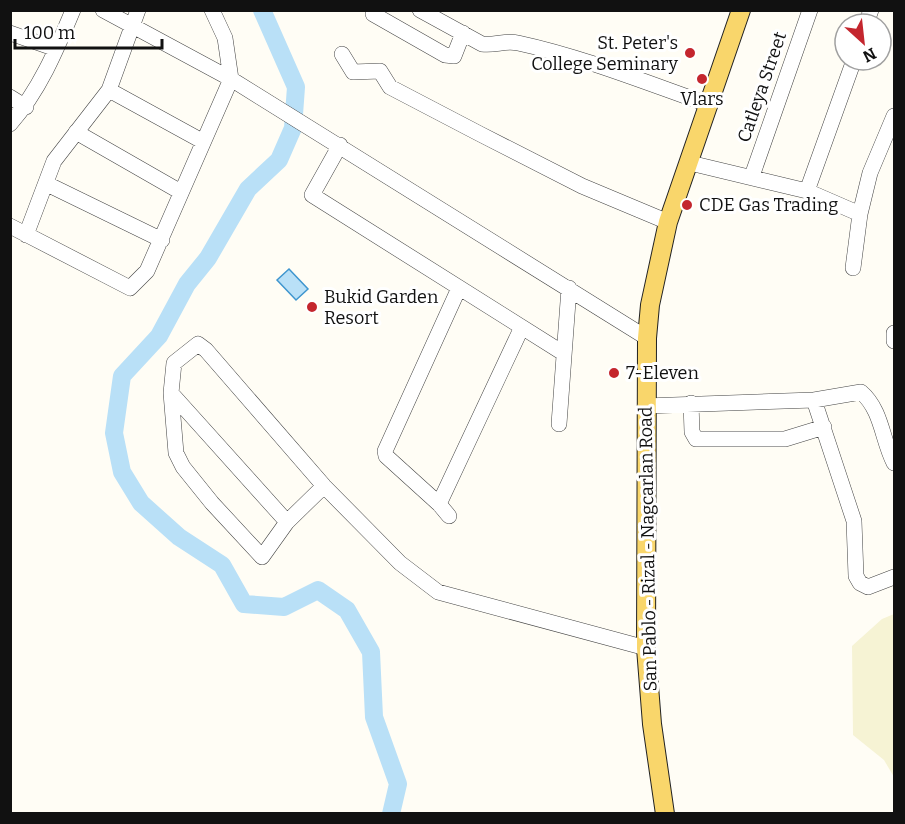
<svg xmlns="http://www.w3.org/2000/svg" width="905" height="824" viewBox="0 0 905 824" font-family="Bitter,serif">
<style>
.farmland{fill:#f6f3d4}
.water{fill:#b9e0f7;stroke:#3f96cf;stroke-width:1.5}
.lines{fill:none;stroke-linecap:round;stroke-linejoin:round}
.river{stroke:#b9e0f7;stroke-width:18}
.minor-casing{stroke:#444;stroke-width:16}
.major-casing{stroke:#222;stroke-width:20}
.minor{stroke:#fff;stroke-width:15}
.major{stroke:#f9d66b;stroke-width:18}
.poi-dot{fill:#c4262e;stroke:#fff;stroke-width:2}
.labels{text-anchor:middle;dominant-baseline:central;stroke-width:6;stroke-linejoin:round;paint-order:stroke}
.poi-label{font-size:18px;fill:#111;stroke:#fff;text-anchor:start}
.street-label{font-size:18px;fill:#111;stroke:#fff}
</style>
<rect width="100%" height="100%" fill="#fffdf5"/>
<!-- farmland -->
<path class="farmland" d="M894 614V777L884 760 853 735 852 646 882 619Z"/>
<!-- water -->
<path class="water" d="M289 269 308 289 296 300 277 280Z"/>
<g class="lines">
<!-- river -->
<path class="river" d="M262 10 296 87 293 128 279 160 248 189 208 258 187 284 159 336 122 376 114 433 122 472 141 503 179 537 222 565 244 604 284 607 318 590 347 610 371 652 374 717 398 784 391 814"/>
<defs>
<path id="minor" d="M103 10 231 79 647 338
M420 10 482 44C495 46 505 40 518 43 583 57 647 83 710 105
M373 14 445 55 454 56 463 33
M866 24 871 10
M10 33 56 49
M342 54 353 72 380 71 390 87 480 134 582 186 668 222
M109 90 202 141
M10 97 26 107
M10 124C39 91 56 51 73 10
M76 132 179 191
M340 145 312 195 563 353
M690 163 807 191 860 214
M752 176 810 10
M47 184 162 240
M807 191 854 60
M10 226 130 288 147 271 231 79 225 38 212 10
M26 235 54 161 109 90 138 10
M853 268 860 214 870 173 894 116
M894 333V341
M171 393 287 522
M814 400 854 521 856 576 860 583 868 587 894 577
M691 403 692 432 696 439H785L824 427
M645 406 814 400 861 392C882 410 882 440 894 463
M559 424 569 288
M324 486 287 522 262 557 212 503 183 467 176 453 171 393 174 363 198 344 206 350 324 486 400 563 438 592 646 648
M439 504 521 329
M449 516 439 504 386 456 385 451 459 288"/>
<path id="major" d="M665 814 652 724 646 648 647 338 650 305 668 222 741 10"/>
</defs>
<!-- minor casing -->
<use href="#minor" class="minor-casing"/>
<!-- major casing -->
<use href="#major" class="major-casing"/>
<!-- minor -->
<use href="#minor" class="minor"/>
<!-- major -->
<use href="#major" class="major"/>
</g>
<!-- markers -->
<g class="poi-dot">
<circle cx="690" cy="53" r="6"/>
<circle cx="702" cy="79" r="6"/>
<circle cx="687" cy="205" r="6"/>
<circle cx="312" cy="307" r="6"/>
<circle cx="614" cy="373" r="6"/>
</g>
<g class="labels">
<!-- poi labels -->
<g class="poi-label">
<text x="678" y="43" text-anchor="end">St. Peter's<tspan x="678" dy="21">College Seminary</tspan></text>
<text x="702" y="99" text-anchor="middle">Vlars</text>
<text x="699" y="205">CDE Gas Trading</text>
<text x="324" y="297">Bukid Garden<tspan x="324" dy="21">Resort</tspan></text>
<text x="626" y="373">7-Eleven</text>
</g>
<!-- street labels -->
<g class="street-label">
<text transform="translate(762 87) rotate(-71)">Catleya Street</text>
<text transform="translate(648 549) rotate(-91)">San Pablo - Rizal - Nagcarlan Road</text>
</g>
</g>
<!-- border -->
<rect width="905" height="824" fill="none" stroke="#111111" stroke-width="24"/>
<!-- north arrow -->
<g transform="translate(863 42) rotate(153)"><circle r="28" fill="#ffffff" stroke="#a0a0a0" stroke-width="1.5"/>
<path d="M0-4.5L10 22L0 15L-10 22Z" fill="#c4262e"/>
<text y="-9" font-size="16" font-weight="bold" text-anchor="middle" fill="#111111">N</text>
</g>
<!-- scale -->
<path d="M15 39v9h147v-9" fill="none" stroke="#111111" stroke-width="3"/>
<text x="24" y="39" font-size="18" fill="#111111" stroke="#ffffff" stroke-width="4.5" paint-order="stroke">100 m</text>
</svg>
